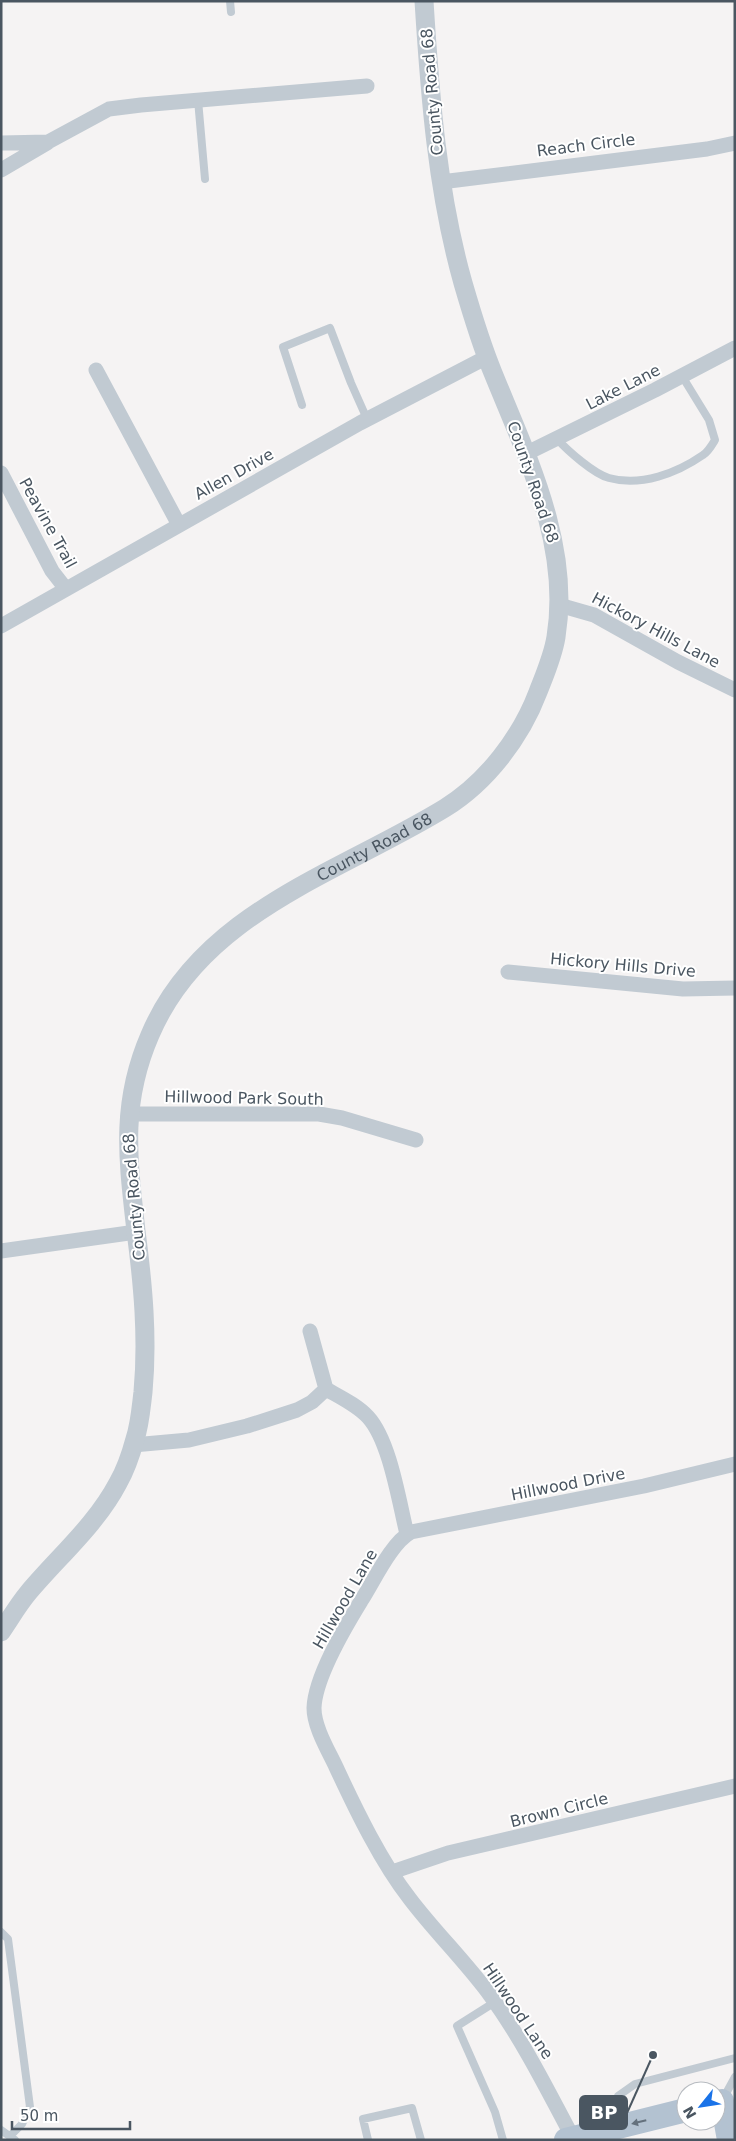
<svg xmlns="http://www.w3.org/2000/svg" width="736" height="2141" viewBox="0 0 736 2141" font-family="'DejaVu Sans',sans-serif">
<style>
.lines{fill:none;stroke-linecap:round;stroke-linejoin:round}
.service{stroke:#c1cad2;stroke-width:8}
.minor{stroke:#c1cad2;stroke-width:15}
.tertiary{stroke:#c1cad2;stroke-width:19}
.primary{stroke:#b3c2d1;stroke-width:24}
.oneway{fill:#64717d}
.labels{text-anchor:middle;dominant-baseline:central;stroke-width:4;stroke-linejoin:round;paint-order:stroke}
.street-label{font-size:16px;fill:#4a5661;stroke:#fff}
.leader{fill:none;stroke:#4a5661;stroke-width:2}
.callout-dot{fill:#4a5661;stroke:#fff;stroke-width:2}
.callout{fill:#4a5661;stroke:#4a5661;stroke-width:2}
.callout-label{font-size:18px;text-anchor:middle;font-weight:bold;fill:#fff}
</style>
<rect width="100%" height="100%" fill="#f5f3f3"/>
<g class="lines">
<!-- service -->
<path class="service" d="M230 1 231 12
M198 100 205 179
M302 405 283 347 330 328 351 383 367 419
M557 439C568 451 594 474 609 478 641 487 677 473 703 455 708 452 712 445 715 440L709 420 682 376
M1 1932 8 1939 30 2107 22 2124 11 2135
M495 2002 457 2026 495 2112 503 2140
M723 2099 735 2077
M612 2124 618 2096 635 2084 735 2058
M1 2130 15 2140
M368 2140 363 2119 412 2108 421 2140"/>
<!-- minor -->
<path class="minor" d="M1 143 48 142 109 109 141 105 367 86
M1 170 47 143
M441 182 707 149 735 143
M96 370 179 525
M525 454 655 390 735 348
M1 473 52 571 66 589
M559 605 594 615 678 662 735 690
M1 626 360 423 487 357
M508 972 683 989 735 988
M129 1114H319L342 1118 416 1140
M1 1251 136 1232
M310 1331 326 1389
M326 1389C340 1397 357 1405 368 1417 390 1441 399 1502 407 1534
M133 1445 189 1440 247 1426 297 1410 312 1402 326 1389
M392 1872 448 1853 735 1786
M573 2138C547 2089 522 2039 490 1995 465 1961 435 1932 410 1899 381 1862 356 1810 336 1767 328 1750 314 1727 314 1708 315 1677 345 1627 361 1601 374 1581 391 1543 411 1532L644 1486 735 1464"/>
<!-- tertiary -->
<path class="tertiary" id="s1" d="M1 1632C10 1619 18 1605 28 1593 58 1557 96 1525 118 1483 126 1469 131 1454 135 1439 140 1424 141 1408 143 1392 148 1338 143 1285 136 1231 128 1159 120 1104 150 1035 202 912 339 873 445 808 487 782 521 737 538 692 545 674 553 656 556 637 571 545 527 457 493 373 481 344 472 314 463 283 437 191 430 96 424 1"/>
<!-- primary -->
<path class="primary" d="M722 2101 729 2140
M566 2140 686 2110"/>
</g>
<!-- one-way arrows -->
<defs><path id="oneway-solid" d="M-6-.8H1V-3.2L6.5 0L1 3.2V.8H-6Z" transform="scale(1.25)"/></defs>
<use class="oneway" href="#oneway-solid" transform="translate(639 2122) rotate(166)"/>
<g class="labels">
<!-- street labels -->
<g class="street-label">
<text transform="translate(432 92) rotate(-95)">County Road 68</text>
<text transform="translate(586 145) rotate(-7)">Reach Circle</text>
<text transform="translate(623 387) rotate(-27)">Lake Lane</text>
<text transform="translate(234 474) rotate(-29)">Allen Drive</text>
<text transform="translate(533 482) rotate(71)">County Road 68</text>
<text transform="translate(48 523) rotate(61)">Peavine Trail</text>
<text transform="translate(656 630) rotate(28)">Hickory Hills Lane</text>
<text stroke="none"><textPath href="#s1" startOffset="945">County Road 68</textPath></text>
<text transform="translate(623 965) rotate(5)">Hickory Hills Drive</text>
<text transform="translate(244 1098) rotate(1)">Hillwood Park South</text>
<text transform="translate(134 1197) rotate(-95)">County Road 68</text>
<text transform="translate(568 1484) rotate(-11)">Hillwood Drive</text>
<text transform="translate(345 1599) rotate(-60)">Hillwood Lane</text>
<text transform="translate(559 1810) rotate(-14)">Brown Circle</text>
<text transform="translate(518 2011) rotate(56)">Hillwood Lane</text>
</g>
</g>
<!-- callouts -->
<path class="leader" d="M653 2055L627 2113"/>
<circle class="callout-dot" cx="653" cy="2055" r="5"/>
<rect class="callout" x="580" y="2096" width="47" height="33" rx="5"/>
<g class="callout-label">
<text x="604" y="2119">BP</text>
</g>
<!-- border -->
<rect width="736" height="2141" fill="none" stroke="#4a5661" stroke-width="5"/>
<!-- north arrow -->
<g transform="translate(701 2106) rotate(240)"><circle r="24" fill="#ffffff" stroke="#b7bbc0"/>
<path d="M0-4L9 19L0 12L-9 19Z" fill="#1a73e8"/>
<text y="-8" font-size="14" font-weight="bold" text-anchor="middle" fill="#4a5661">N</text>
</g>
<!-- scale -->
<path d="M12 2121v8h118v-8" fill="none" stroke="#4a5661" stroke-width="2.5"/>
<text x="20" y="2121" font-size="15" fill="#4a5661" stroke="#ffffff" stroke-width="4" paint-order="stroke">50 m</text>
</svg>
